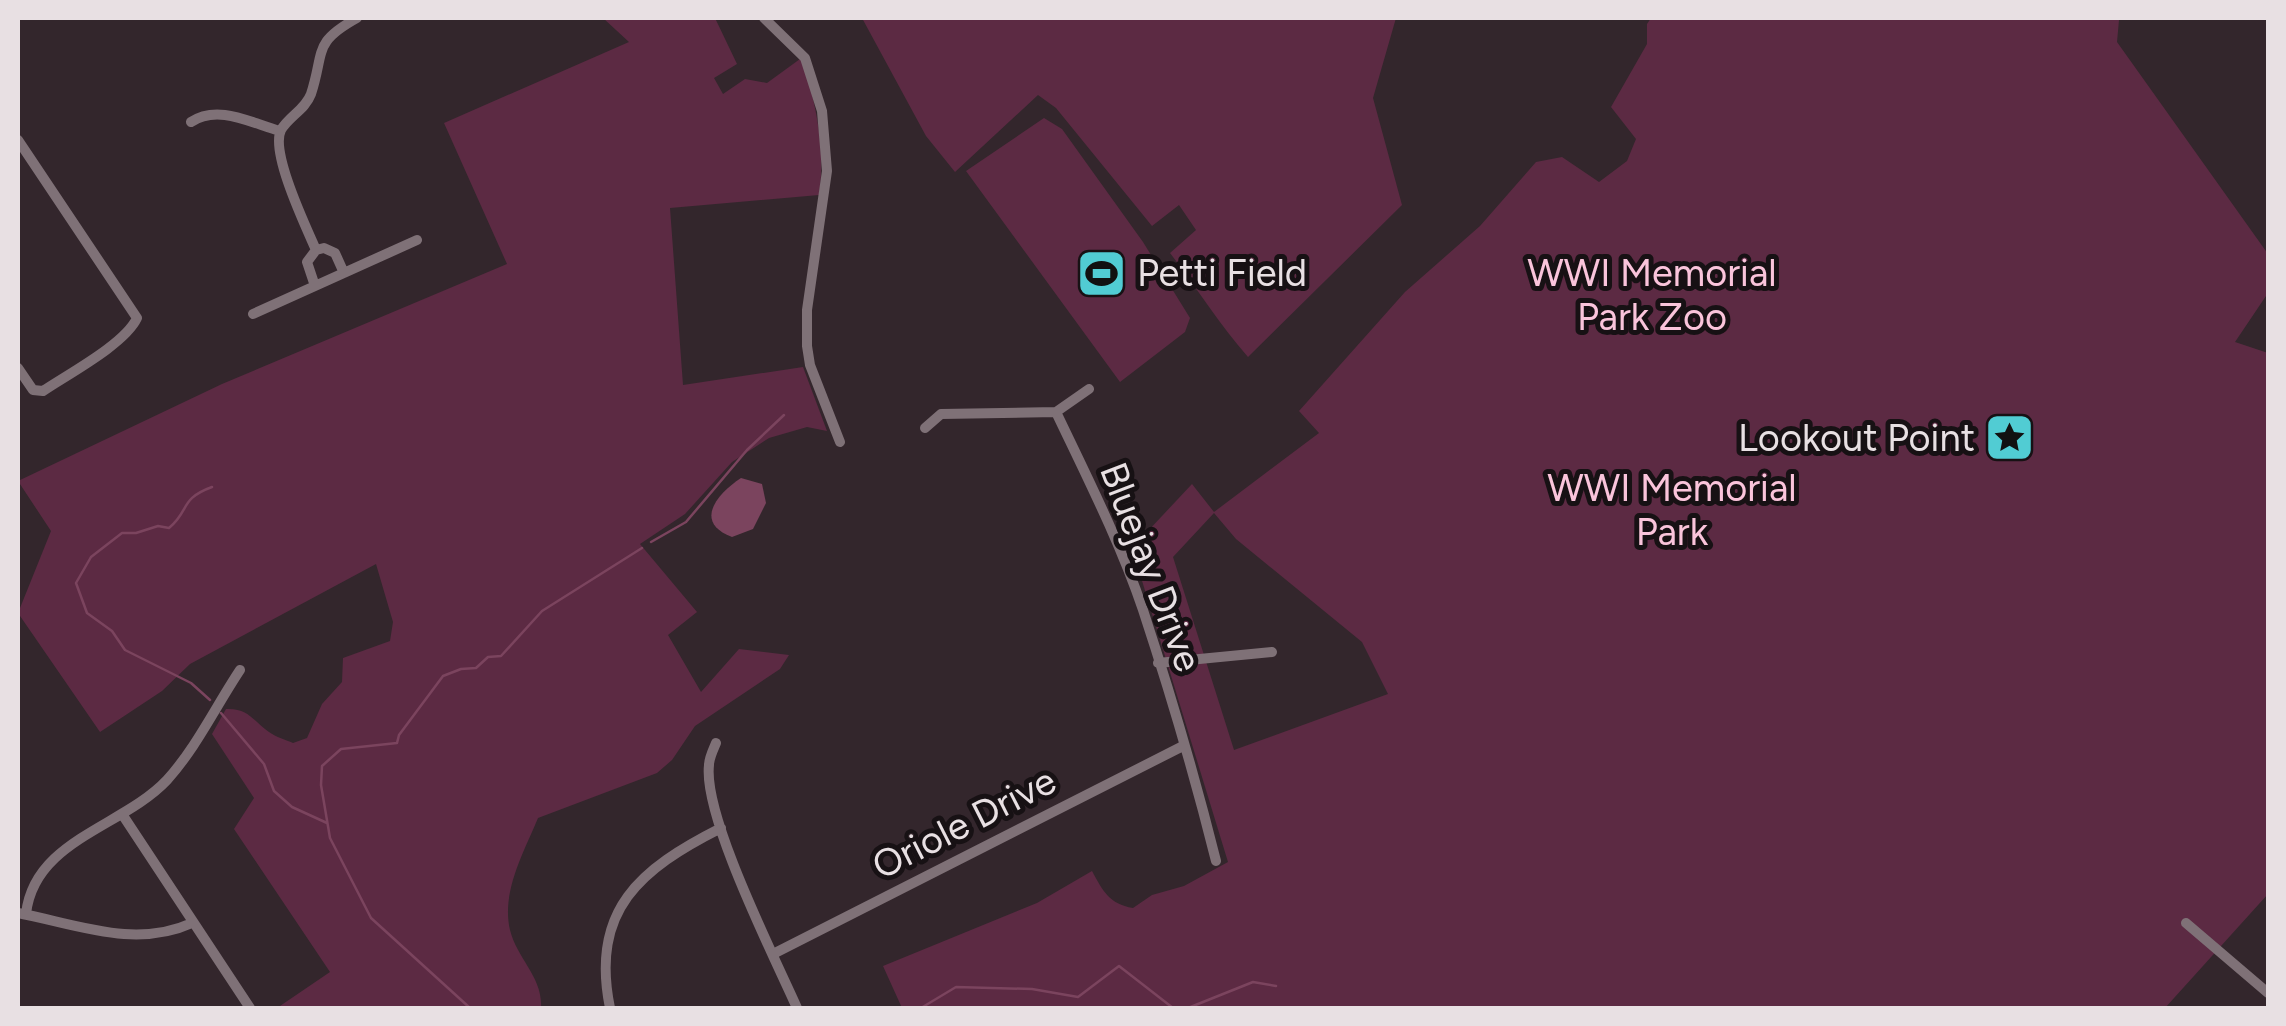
<svg xmlns="http://www.w3.org/2000/svg" width="2286" height="1026" viewBox="0 0 2286 1026" font-family="Figtree,sans-serif">
<style>
.green{fill:#5c2a43;fill-rule:evenodd}
.water{fill:#7b445e}
.lines{fill:none;stroke-linecap:round;stroke-linejoin:round}
.stream{stroke:#7b445e;stroke-width:2.5}
.street{stroke:#7f7177;stroke-width:10}
.labels{text-anchor:middle;dominant-baseline:central;stroke-width:10;stroke-linejoin:round;paint-order:stroke}
.poi-label{font-size:38px;fill:#e8e0e3;stroke:#171114;text-anchor:start}
.park-label{font-size:38px;fill:#fac4db;stroke:#171114}
.street-label{font-size:38px;fill:#e8e0e3;stroke:#171114}
</style>
<rect width="100%" height="100%" fill="#33262c"/>
<!-- green -->
<path class="green" d="M603 18H715L737 64 714 78 723 94 745 79 767 83 800 59 804 63C816 108 826 148 819 195L670 208 683 385 803 367 827 431 807 427 769 438 732 462 685 514 640 544 697 612 668 635 701 692 739 649 789 655 780 669 695 726 672 760 657 773 538 818C524 852 501 892 510 930 517 959 543 977 541 1008H277L330 972 234 829 254 798 212 734 226 709C249 708 253 721 269 732 276 737 286 740 293 743L307 738 322 704 342 682 343 658 390 641 393 622 376 564 190 664 162 691 100 732 18 613 51 531 18 481 222 384 507 264 444 123 629 42Z
M862 18H1396L1373 98 1402 205 1248 357C1219 324 1197 288 1170 253L1196 230 1179 205 1152 226 1056 108 1038 95 955 172 926 136Z
M1651 18H2101L2119 20 2117 42 2268 254V293L2235 342 2268 353V894L2165 1008H902L883 966 1037 903 1092 871C1103 891 1109 904 1133 908L1152 895 1184 886 1228 862 1132 548 1192 484 1214 512 1319 433 1299 411 1405 292 1480 226 1536 162 1562 157 1599 182 1627 161 1636 139 1611 107 1647 44V24ZM1214 513 1236 539 1362 642 1388 694 1234 750 1173 557Z
M1044 118 1062 129 1143 242 1190 318 1185 332 1120 382 966 171Z"/>
<!-- water -->
<path class="water" d="M741 478 762 484 766 503 753 529 732 537C693 522 717 494 741 478Z"/>
<g class="lines">
<!-- stream -->
<path class="stream" d="M651 542 686 522 747 450 784 415
M210 700 191 683 125 650 112 631 87 613 76 583 91 557 122 533H136L158 526 169 528C190 511 179 499 212 487
M221 713 264 764 274 791 292 807 327 823
M470 1008 371 918 330 838 321 785 322 766 341 749 397 743 399 735 443 676 461 669 476 668 488 657 501 656 542 611 642 548
M921 1008 956 987 1032 989 1078 997 1119 966 1173 1008
M1188 1008 1253 982 1276 986"/>
<!-- street -->
<path class="street" d="M764 18 805 58 822 111 827 171 807 310V346L810 365 840 442
M191 122C218 104 251 123 280 131
M18 140 137 318C125 344 68 374 43 391L33 390 18 368
M316 250C306 227 270 152 281 130 289 116 305 110 311 94 325 51 312 43 357 18
M316 250 324 248 335 253 344 273
M315 286 307 262 316 250
M253 314 417 240
M1056 412C1087 477 1120 542 1143 610 1170 692 1195 777 1216 861
M925 428 941 414 1056 412 1089 389
M1158 663 1272 652
M716 743C713 750 709 758 709 765 703 816 774 956 797 1008
M122 814 250 1008
M18 913C76 924 135 949 192 923
M26 914C34 840 123 827 167 780 196 748 216 706 240 670
M2186 923 2268 993
M773 954 1183 746
M610 1008C590 910 640 869 721 828"/>
</g>
<!-- icons -->
<defs>
<symbol id="stadium-square" viewBox="-11 -11 22 22"><rect x="-9" y="-9" width="18" height="18" rx="4" fill="#51ccd3" stroke="#171114"/><path d="M0-5a6.5 5 0 1 0 0 10a6.5 5 0 1 0 0-10ZM-3.5-1.8h7v3.6h-7Z" fill="#111"/></symbol>
<symbol id="sight-square" viewBox="-11 -11 22 22"><rect x="-9" y="-9" width="18" height="18" rx="4" fill="#51ccd3" stroke="#171114"/><path d="M0-6L1.8-2.2L6-1.7L2.9 1.2L3.7 5.4L0 3.3L-3.7 5.4L-2.9 1.2L-6-1.7L-1.8-2.2Z" fill="#111"/></symbol>
</defs>
<g fill-rule="evenodd">
<use href="#stadium-square" x="1074" y="246" width="55" height="55"/>
<use href="#sight-square" x="1982" y="410" width="55" height="55"/>
</g>
<g class="labels">
<!-- poi labels -->
<g class="poi-label">
<text x="1137" y="273">Petti Field</text>
<text x="1975" y="438" text-anchor="end">Lookout Point</text>
</g>
<!-- park labels -->
<g class="park-label">
<text x="1652" y="273">WWI Memorial<tspan x="1652" dy="44">Park Zoo</tspan></text>
<text x="1672" y="488">WWI Memorial<tspan x="1672" dy="44">Park</tspan></text>
</g>
<!-- street labels -->
<g class="street-label">
<text transform="translate(1151 567) rotate(69)">Bluejay Drive</text>
<text transform="translate(964 823) rotate(-27)">Oriole Drive</text>
</g>
</g>
<!-- border -->
<rect width="2286" height="1026" fill="none" stroke="#e8e0e3" stroke-width="40"/>
</svg>
